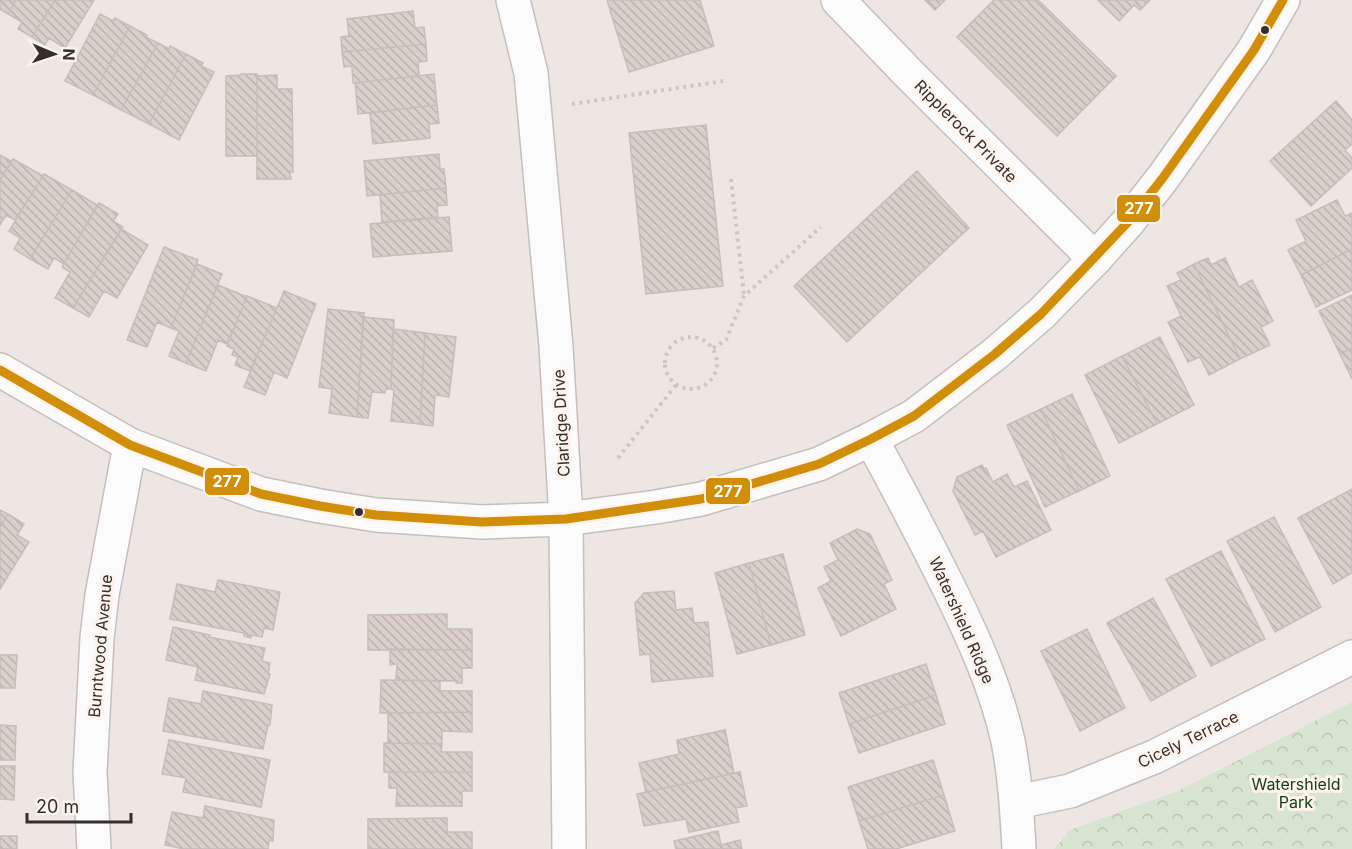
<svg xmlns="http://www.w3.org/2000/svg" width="1352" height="849" viewBox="0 0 1352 849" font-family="Inter,sans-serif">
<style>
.park{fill:url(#park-crowns)}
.building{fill:url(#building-back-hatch);stroke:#c4bebb;stroke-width:1.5}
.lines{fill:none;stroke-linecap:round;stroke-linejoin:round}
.street-casing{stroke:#c5bfbc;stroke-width:36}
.secondary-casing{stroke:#c5bfbc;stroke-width:36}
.path{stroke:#cac7c5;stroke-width:4;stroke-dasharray:3 4.5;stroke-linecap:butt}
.street{stroke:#fcfbfb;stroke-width:33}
.secondary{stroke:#fcfbfb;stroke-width:33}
.bus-1-casing{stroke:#fef3ed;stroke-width:14}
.bus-1{stroke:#d08e09;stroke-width:9}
.bus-dot{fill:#352f2c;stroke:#fef3ed;stroke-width:2}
.labels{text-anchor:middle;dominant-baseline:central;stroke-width:6;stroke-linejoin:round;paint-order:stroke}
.street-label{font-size:16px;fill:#352f2c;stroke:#fef3ed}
.park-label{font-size:16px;fill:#124215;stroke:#fef3ed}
.line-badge{stroke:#fef3ed;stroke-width:2}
.badge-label{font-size:16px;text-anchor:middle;font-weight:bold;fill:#fff}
</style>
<defs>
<pattern id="park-crowns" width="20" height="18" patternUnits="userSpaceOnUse" patternTransform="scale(1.5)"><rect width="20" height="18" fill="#d6e4d1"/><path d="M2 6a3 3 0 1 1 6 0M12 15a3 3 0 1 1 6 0" fill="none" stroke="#b8c4b4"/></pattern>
<pattern id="building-back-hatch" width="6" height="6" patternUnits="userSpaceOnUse" patternTransform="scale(1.5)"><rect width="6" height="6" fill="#dbcfc9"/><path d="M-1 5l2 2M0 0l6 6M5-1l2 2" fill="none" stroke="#bdb2ad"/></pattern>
</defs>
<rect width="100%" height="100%" fill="#eee6e3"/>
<!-- park -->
<path class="park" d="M1352 702V849H1054L1070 830 1178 791Z"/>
<!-- building -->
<path class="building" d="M0 0H16L8 14 0 9Z
M16 0H55L32 37 18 29 22 22 8 14Z
M55 0H94L65 48 49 38 45 45 32 37Z
M607 0H700L714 46 629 72Z
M925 0H945L935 10Z
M994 0H1038L1116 76 1057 136 957 37Z
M1098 0H1150L1140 10 1134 5 1119 21Z
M413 11 415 28 424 27 426 44 342 52 341 37 349 36 347 19Z
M100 14 113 21 115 18 130 26 93 95 65 81Z
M130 26 147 35 146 37 158 43 121 110 93 95Z
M158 43 169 49 170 46 186 54 149 124 121 110Z
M426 44 427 61 418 62 419 76 353 83 352 66 344 67 342 52Z
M186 54 203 63 201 66 214 72 179 140 149 124Z
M241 74H257V156H226V76L241 75Z
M434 74 437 105 358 114 355 83Z
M277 75V89H292L293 172H290L291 179H257V76Z
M1336 101 1352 120V144L1345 150 1352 158V168L1311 206 1270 161Z
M437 105 439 123 429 124 430 138 373 144 370 113Z
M706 125 723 286 646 294 629 133Z
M439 154 440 169H444L446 188 367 196 364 161Z
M0 155 11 161 0 181Z
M13 159 43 176 15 220 6 215 0 225V181Z
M917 171 969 228 847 342 794 286Z
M44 174 72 190 30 259 14 249 20 238 9 231Z
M446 188 447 205 437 206 438 217 382 222 380 195Z
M72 190 97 205 64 264 54 258 48 269 30 259Z
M1337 200 1345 216 1352 213V249L1301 275 1288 250 1306 241 1296 220Z
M99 203 118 214 113 221 123 227 73 308 55 298 70 272 62 267Z
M449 217 452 251 373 257 370 224Z
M121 229 148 245 117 298 104 291 89 317 73 308Z
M164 247 198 260 171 328 157 322 147 347 127 340Z
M1352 249V290L1316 307 1301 275Z
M1208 258 1211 265 1225 258 1239 287 1252 280 1273 321 1261 327 1270 345 1240 359 1194 264Z
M197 264 222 274 186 363 169 356 179 331 171 328Z
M1194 264 1240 359 1209 375 1200 357 1188 362 1168 322 1181 316 1167 286 1181 280 1177 273Z
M218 285 247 297 227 344 218 340 206 371 186 363Z
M284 291 316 304 287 378 274 372 265 395 244 387Z
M1352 295V348L1340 354 1319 311Z
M247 296 277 308 250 371 235 365 238 357 232 355 234 349 227 346Z
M328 309 364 313 357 417 329 413 332 389 319 387Z
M363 317 394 320 391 389H386L385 393 372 392 368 418 357 417Z
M393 329 425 333 420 424 391 421 394 390 391 389Z
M425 333 456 337 449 397 435 395 433 426 420 424Z
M1160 337 1194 405 1157 424 1122 356Z
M1352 348V379L1340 354Z
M1122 356 1157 424 1119 443 1085 375Z
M1072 394 1110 476 1079 491 1041 409Z
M1041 409 1079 491 1045 507 1007 425Z
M982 465 984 469 986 468 993 482 1007 474 1014 487 1027 481 1051 530 996 557 983 531 975 535 953 491 957 477Z
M1352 489V573L1333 584 1298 518Z
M0 510 8 514 0 527Z
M8 514 24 524 17 535 29 542 0 589V527Z
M1274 517 1321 607 1275 632 1227 541Z
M857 529 870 534 892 580 884 584 896 609 841 636 818 588 831 581 824 567 838 560 830 543Z
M1221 551 1265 639 1211 666 1166 579Z
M783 554 805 635 771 645 749 563Z
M749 563 771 645 737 654 715 573Z
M218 580 280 592 273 630 264 628 262 637 251 635V638L244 636V633L170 619 177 584 215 592Z
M674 591 676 610 692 608 694 623 708 622 713 676 652 682 650 654 640 655 635 603 644 593Z
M1153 598 1196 676 1151 701 1107 623Z
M447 614V629H472V650H368V615Z
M173 627 210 635 209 637 265 648 262 661 270 663 268 674H270L264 694 195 680 198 667 166 660Z
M1087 629 1125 708 1080 731 1041 651Z
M390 649 472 650V668H462V683H456L457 681 396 680 397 664 390 665Z
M0 655H17L15 688H0Z
M926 664 936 695 849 724 839 693Z
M381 680 440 681V691H472V712L380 713Z
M203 691 272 705 270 725H268L263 749 163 731 169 698 201 704Z
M936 695 945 724 859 753 849 724Z
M472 712V732L442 731V744L388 743V713Z
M0 725 16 726 15 760H0Z
M725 730 734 773 646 792 639 763 679 754 677 740Z
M169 740 270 760 261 807 183 792 186 778 162 774Z
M384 743 442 744 441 752H472V772H384Z
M933 760 944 795 859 821 848 787Z
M0 766H15L14 800 0 799Z
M389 772H472V791H462V806H396L397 788H389Z
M740 772 747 806 736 808 739 822 689 832 686 819 644 826 637 794Z
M944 795 955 831 896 849H868L859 821Z
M205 806 274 820 273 841 269 840 268 849H184L165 845 172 812 203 818Z
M447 818V832H472V849H368V819Z
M718 831 721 845 740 840 742 849H676L674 841Z
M0 836H17V849H0Z"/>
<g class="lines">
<defs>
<path id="street" d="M838 0 910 75 1095 259
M871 439C898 488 924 538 949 588 973 637 996 687 1008 741 1015 776 1017 813 1019 849
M1017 802 1070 791 1154 757 1352 657
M94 849 90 772 97 638 102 595 130 445"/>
<path id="secondary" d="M513 0 531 73 556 346 566 519 569 849
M0 370 130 445 261 494 320 506 376 515 482 522 566 519 656 507 701 499 819 464 871 439 914 416 995 354 1041 314 1095 259 1128 222 1162 179 1254 50 1283 0"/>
</defs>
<!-- street casing -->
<use href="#street" class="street-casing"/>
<!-- secondary casing -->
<use href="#secondary" class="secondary-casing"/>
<!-- path -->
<path class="path" d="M572 104 724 81
M731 179 744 295
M665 363a26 26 0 1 1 52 0a26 26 0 1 1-52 0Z
M713 348 726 340 744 296 821 227
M618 458 676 385"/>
<!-- street -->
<use href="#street" class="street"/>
<!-- secondary -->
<use href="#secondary" class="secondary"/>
<defs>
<path id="bus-1" d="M0 370 130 445 261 494 320 506 376 515 482 522 566 519 701 499 819 464 871 439 914 416 995 354 1041 314 1128 222 1162 179 1254 50 1283 0"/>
</defs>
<!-- bus-1 casing -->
<use href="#bus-1" class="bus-1-casing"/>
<!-- bus-1 -->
<use href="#bus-1" class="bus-1"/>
</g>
<!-- markers -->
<g class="bus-dot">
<circle cx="1265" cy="30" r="5"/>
<circle cx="359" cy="512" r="5"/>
</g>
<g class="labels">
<!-- street labels -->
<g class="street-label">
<text transform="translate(966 131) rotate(45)">Ripplerock Private</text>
<text transform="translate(561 423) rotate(-93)">Claridge Drive</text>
<text transform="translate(962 620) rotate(66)">Watershield Ridge</text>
<text transform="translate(100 646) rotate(-85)">Burntwood Avenue</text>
<text transform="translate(1188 739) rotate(-26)">Cicely Terrace</text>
</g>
<!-- park labels -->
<g class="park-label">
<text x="1296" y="784">Watershield<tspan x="1296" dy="18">Park</tspan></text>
</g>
</g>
<g class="line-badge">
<rect x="1116" y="194" width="45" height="29" rx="6" fill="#d08e09"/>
<rect x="204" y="467" width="46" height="29" rx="6" fill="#d08e09"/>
<rect x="705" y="477" width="46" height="28" rx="6" fill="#d08e09"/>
</g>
<g class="badge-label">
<text x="1139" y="214">277</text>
<text x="227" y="487">277</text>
<text x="728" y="497">277</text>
</g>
<!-- north arrow -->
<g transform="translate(54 54) rotate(92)" stroke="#fef3ed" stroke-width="4.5" paint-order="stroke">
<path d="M0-4.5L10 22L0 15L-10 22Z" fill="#352f2c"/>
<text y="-9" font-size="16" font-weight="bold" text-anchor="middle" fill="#352f2c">N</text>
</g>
<!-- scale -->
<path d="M27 813v9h104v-9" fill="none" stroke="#352f2c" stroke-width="3"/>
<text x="36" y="813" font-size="18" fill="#352f2c" stroke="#fef3ed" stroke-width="4.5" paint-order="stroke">20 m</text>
</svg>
